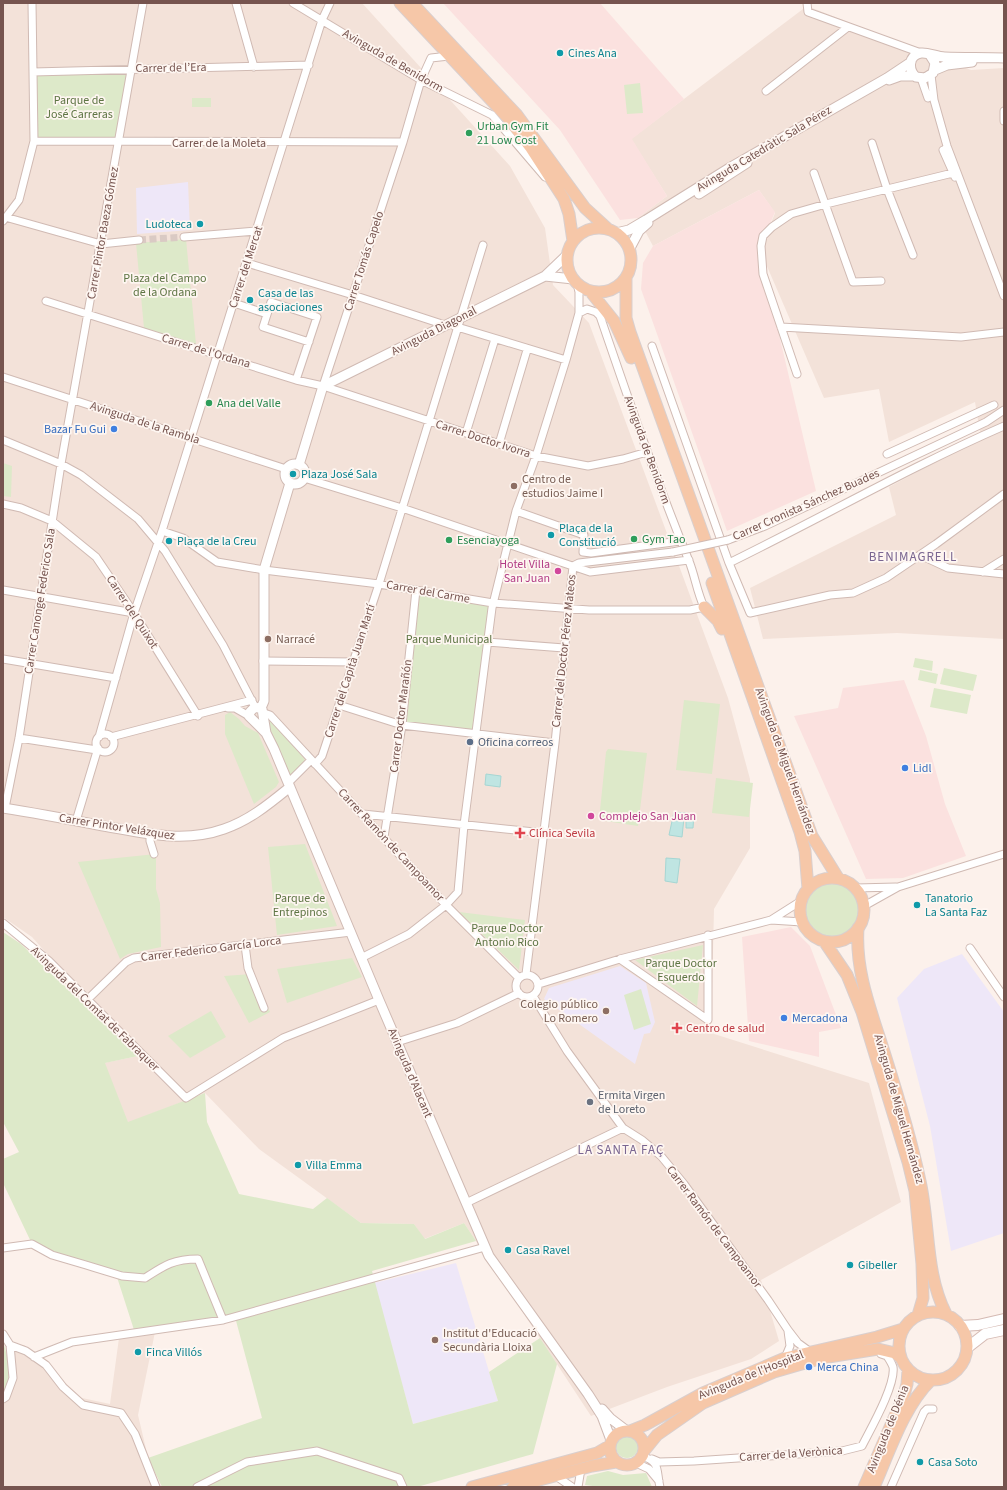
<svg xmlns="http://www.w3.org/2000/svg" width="1007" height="1490" viewBox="0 0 1007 1490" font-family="'Source Sans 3',sans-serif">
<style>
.residential{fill:#f3e2d9}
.commercial{fill:#fbe1df}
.education{fill:#eee7f8}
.green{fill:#dde9c9}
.water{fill:#bfe5e2;stroke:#a6d6d3}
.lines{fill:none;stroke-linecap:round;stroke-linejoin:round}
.minor-tunnel{stroke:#dacac4;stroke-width:7;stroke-dasharray:7 3.5;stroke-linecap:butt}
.minor-casing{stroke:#d0bab3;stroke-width:9}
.tertiary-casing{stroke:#d0bab3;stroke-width:11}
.secondary-casing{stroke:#d5bab3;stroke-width:12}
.primary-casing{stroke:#d9cfce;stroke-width:13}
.minor{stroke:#fff;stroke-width:7}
.tertiary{stroke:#fff;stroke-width:9}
.secondary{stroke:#fff;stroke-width:10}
.primary{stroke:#f6c7a8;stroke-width:11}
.minor-bridge-casing{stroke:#d0bab3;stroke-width:9;stroke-linecap:butt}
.minor-bridge{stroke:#fff;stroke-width:7}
.culture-dot{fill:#0f9aa8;stroke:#fef6f1;stroke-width:1.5}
.leisure-dot{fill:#2e9e5b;stroke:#fef6f1;stroke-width:1.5}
.shop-dot{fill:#3f7fe0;stroke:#fef6f1;stroke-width:1.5}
.education-dot{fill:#8d6e63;stroke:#fef6f1;stroke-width:1.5}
.hotel-dot{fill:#d1479c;stroke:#fef6f1;stroke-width:1.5}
.service-dot{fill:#5c6f8a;stroke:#fef6f1;stroke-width:1.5}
.health-dot{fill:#e0444e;stroke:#fef6f1;stroke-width:1.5}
.worship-dot{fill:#6b7280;stroke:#fef6f1;stroke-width:1.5}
.labels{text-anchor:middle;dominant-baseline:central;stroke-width:3.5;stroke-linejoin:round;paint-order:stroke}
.culture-label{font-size:12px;fill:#0d838f;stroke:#fef6f1;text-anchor:start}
.street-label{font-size:12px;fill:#76544f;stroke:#fef6f1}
.park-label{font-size:12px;fill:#5e7544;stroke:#fef6f1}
.leisure-label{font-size:12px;fill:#27864d;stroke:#fef6f1;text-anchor:start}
.shop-label{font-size:12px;fill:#366cbe;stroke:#fef6f1;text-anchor:start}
.education-label{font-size:12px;fill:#785e54;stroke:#fef6f1;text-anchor:start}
.hotel-label{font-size:12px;fill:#b23c85;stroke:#fef6f1;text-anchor:end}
.service-label{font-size:12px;fill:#4e5e75;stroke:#fef6f1;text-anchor:start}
.health-label{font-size:12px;fill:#be3a42;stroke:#fef6f1;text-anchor:start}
.worship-label{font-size:12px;fill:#5b616d;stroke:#fef6f1;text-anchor:start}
.neighbourhood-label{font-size:13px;letter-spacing:1px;fill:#7a6691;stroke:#fef6f1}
</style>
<rect width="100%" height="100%" fill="#fcf1eb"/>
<!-- residential -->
<path class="residential" d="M3 3H362L510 166 545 228 553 285 589 323 728 698 750 779V848L714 909 711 1033 869 1083 901 1202 761 1280 779 1341 751 1359 667 1387 591 1416 464 1223 424 1239 414 1224 361 1223 259 1149 205 1093 128 1123 104 1063 138 1056 32 937 3 917Z
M807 6 971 70 1004 68V639L897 633 763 639 750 588 896 515 889 487 981 438 975 402 889 442 879 389 824 398 760 250 775 213 759 190 653 246 638 218 667 196 631 139Z
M155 1332 138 1415 155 1487H3V1399L10 1345H24L82 1398 110 1404 119 1338Z"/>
<!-- commercial -->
<path class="commercial" d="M443 3H600L684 99 632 139 667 196 638 218 620 220 560 130Z
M759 190 775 212 759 250 816 491 727 531 641 289 643 263 653 246Z
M904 680 926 736 945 804 966 856 903 878 866 879 794 716 838 708 843 688Z
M791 927 810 946 841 1028 819 1032V1057L749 1041 742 937Z"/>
<!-- education -->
<path class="education" d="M188 182 190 230 137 234 136 188Z
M962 954 1004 1012V1233L951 1251 930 1126 897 998 924 969Z
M620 966 646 983 655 1022 650 1033 644 1034 635 1064 544 999 549 988Z
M456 1263 498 1401 413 1424 374 1283Z"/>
<!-- green -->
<path class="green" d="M132 69 119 143 34 141 33 72Z
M640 83 643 113 627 114 624 85Z
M192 98H211V107H192Z
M186 239 196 344 144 328 136 243Z
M3 463 12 466 11 497 3 496Z
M416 590 493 603 476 733 402 725Z
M915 658 933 661 932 671 913 667Z
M944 668 977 675 973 691 940 684Z
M920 670 938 674 936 684 918 680Z
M934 688 971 695 967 714 930 707Z
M684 700 720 704 712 774 676 770Z
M230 712 239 719 245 726 258 733 279 782 276 787 254 804 225 734V715Z
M271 721 303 757 305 760 293 774H289L271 731 269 722Z
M608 749 647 753 638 826 599 820 606 752Z
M716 778 753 783 749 817 712 813Z
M305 844 337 926 277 935 268 847Z
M156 854V889L160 903 161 947 128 954 120 959 78 862Z
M804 909a28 28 0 1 1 56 0a28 28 0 1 1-56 0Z
M459 912 525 920 519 970Z
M3 932 21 944 138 1056 105 1063 128 1122 205 1093 207 1122 239 1194 313 1209 327 1198 361 1223 414 1224 425 1239 464 1223 476 1241 372 1271 413 1424 498 1401 489 1372 540 1338 557 1364 533 1454 417 1487H162L148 1458 262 1418 235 1317 135 1333 116 1274 86 1265 32 1244 3 1183V1159L19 1152 3 1122Z
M703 945 697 1006 635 960Z
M352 958 362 977 287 1003 277 969Z
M252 974 270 1012 249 1023 224 976Z
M641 989 651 1024 634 1030 624 995Z
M211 1011 226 1037 190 1058 168 1036Z
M3 1341 13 1378 3 1399Z
M616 1447a11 11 0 1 1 22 0a11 11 0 1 1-22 0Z
M608 1471 623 1475 646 1473 652 1487H600L585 1485 587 1476Z"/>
<!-- water -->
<path class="water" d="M486 774 501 776 500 787 485 785Z
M674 812 694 814 693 828H686V819L684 818 682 837 669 835Z
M666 858 680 859 677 883 665 881Z"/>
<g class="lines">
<!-- minor-tunnel -->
<path class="minor-tunnel" d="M139 240 184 237"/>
<defs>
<path id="minor" d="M236 3 254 67
M293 3 421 80 492 115 545 177
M807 3 808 12 921 53
M33 72 309 65
M931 75 934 100 947 146 1004 296
M921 78 928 98
M766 91 848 27
M1004 111V121
M34 141 403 142
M872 143 887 189 913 255
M943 150 955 177
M814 173 853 282 881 281
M5 217 101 244 139 240
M3 221 19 200 34 141 32 3
M184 237 257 231
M247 263 353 295 445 325
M46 301 296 380 323 386 536 456 588 466 623 459 647 452
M234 303 267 314
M454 326 566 360
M781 327 961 337 1004 332
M652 346 729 563 750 613 830 595 853 593 886 578 936 544 1004 494
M797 374 763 274 761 246 763 236 772 227 791 214 826 204 957 172
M3 377 286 469
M296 380 317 317 271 302 263 327 309 342
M323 386 403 142 421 80 431 58 449 56
M466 433 495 339
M3 440 61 464 81 475 138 519 165 551 223 645 255 707
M499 444 527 350
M887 454 994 405
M304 478 402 508 590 572 689 560
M3 504 21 508 52 521 96 557 134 613 198 716
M516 511 584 535 583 552 591 553 680 541
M162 531 183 538 217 562 264 570 379 584 493 603 589 610H690L704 607C697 592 695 576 689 561 656 480 628 398 600 316L596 312 587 309 579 313
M728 540 765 526 986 422 1004 410
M920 555 948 568 1004 574
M729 563C821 518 910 467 1004 426
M573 566 579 563 673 552
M983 572 1004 559
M3 590 134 613
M487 642 564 648
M3 659 116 678
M263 661 354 662
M339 705 402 725 555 743
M228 708H235L249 716
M264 713 270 715 446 905 519 978
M96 743a9 9 0 1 1 18 0a9 9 0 1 1-18 0Z
M99 737 134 613 162 531 322 20 330 3
M111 737 252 700
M19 738 97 750
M315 764 322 756 379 584 483 245
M288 783 311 760
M5 808 19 738 61 464 143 3
M363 814 544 833
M76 821 98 748
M150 834V841L154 854
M384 837 402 725 416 590
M856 888 896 887
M864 906 898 887 1004 854
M771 920 802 922
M3 923 49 961 186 1098 283 1038 379 1000
M245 945 248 968 264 1008
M970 948 1004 997
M361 958 409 934 446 905 458 892 464 825 492 608 516 511 536 456 566 360 579 313V292L577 283
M620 959 708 1020V935
M526 974 555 743 573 566
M516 986a11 11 0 1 1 22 0a11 11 0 1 1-22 0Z
M539 984 620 959 771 920 801 901
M533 996 567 1051 623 1128 642 1140 661 1156 684 1184 768 1300 788 1330 798 1343 809 1351
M87 1000 126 962 134 958 351 932
M397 1042 457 1023 519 993
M466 1203 623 1128
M3 1248 32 1244 52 1255 86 1265 122 1276 145 1278C165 1265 174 1259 198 1259L223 1320
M3 1334 10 1345 26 1351 46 1365 63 1387 83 1405 121 1413 135 1434 156 1487
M34 1357 72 1342 223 1320 485 1247
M785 1358 790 1346 788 1331
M3 1399 6 1397 13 1378 10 1345
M642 1456C661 1462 656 1471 660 1487
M652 1459 659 1462 694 1461 842 1451 862 1446C870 1430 896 1385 893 1367 892 1364 889 1359 887 1356L881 1354
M636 1463 649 1469 659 1481
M556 1476 572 1487
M197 1487 247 1462 317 1451 399 1478 403 1487
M578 1487 581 1469
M891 1487 924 1412 927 1409H933"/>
<path id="tertiary" d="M930 55 935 63 933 73 925 78 916 77C908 70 908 55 921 53 928 52 937 57 945 57 965 58 984 57 1004 58
M935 70 947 65 972 62
M889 80 900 76H915
M699 194 747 163
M616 233 629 230 646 220 731 167 887 78 911 62
M629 250 639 231 648 223
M545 276 573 279
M285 474a10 10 0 1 1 20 0a10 10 0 1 1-20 0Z
M299 465 323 386 545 276 568 254
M261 708 264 701V570L290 483
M266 733 262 709 255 707 250 712 249 716 266 733 274 749 379 1000 489 1256 588 1394 602 1416 611 1440
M3 808C35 813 67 819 98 825 140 832 182 844 224 829 250 820 269 804 290 787
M602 1409 610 1418 627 1431"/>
<path id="secondary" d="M960 1326 978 1325 1004 1319
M967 1348 985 1334 1004 1330"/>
<path id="primary" d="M400 3 507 117 531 148 564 199 569 214 573 241
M412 3 517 115 585 208 608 229
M567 260a32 32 0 1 1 64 0a32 32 0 1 1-64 0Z
M626 277V318L630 332 812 836 838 878
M590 291 614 321 631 358
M712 583 800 832 805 851 808 889
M704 607 718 621 722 629
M800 910a32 32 0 1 1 64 0a32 32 0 1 1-64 0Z
M858 928C855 973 872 1013 885 1055 898 1096 911 1138 920 1181 930 1225 925 1273 946 1314
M824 941 847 975 862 1012 908 1162 915 1191 922 1264 923 1298 918 1315
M899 1346a34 34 0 1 1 68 0a34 34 0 1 1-68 0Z
M610 1448a17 17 0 1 1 34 0a17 17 0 1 1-34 0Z
M630 1431 645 1425 703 1393 785 1358 877 1337 903 1329
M644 1451 657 1435 703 1403 774 1372 822 1358 878 1349 895 1353 901 1358
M472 1487 597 1453 609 1446
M513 1487 592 1466 616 1462
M864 1487 904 1395 907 1384 908 1370
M874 1487C889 1453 904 1406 931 1380"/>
</defs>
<!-- minor casing -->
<use href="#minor" class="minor-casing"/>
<!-- tertiary casing -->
<use href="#tertiary" class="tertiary-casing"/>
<!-- secondary casing -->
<use href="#secondary" class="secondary-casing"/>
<!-- primary casing -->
<use href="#primary" class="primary-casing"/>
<!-- minor -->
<use href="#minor" class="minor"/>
<!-- tertiary -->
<use href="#tertiary" class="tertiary"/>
<!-- secondary -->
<use href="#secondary" class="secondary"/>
<!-- primary -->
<use href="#primary" class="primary"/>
<defs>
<path id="minor-bridge" d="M673 552 728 540"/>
</defs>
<!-- minor-bridge casing -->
<use href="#minor-bridge" class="minor-bridge-casing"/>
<!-- minor-bridge -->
<use href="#minor-bridge" class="minor-bridge"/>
</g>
<!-- markers -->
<g class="culture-dot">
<circle cx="560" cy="53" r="4"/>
<circle cx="200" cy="224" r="4"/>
<circle cx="250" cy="300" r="4"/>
<circle cx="293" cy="474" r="4"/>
<circle cx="551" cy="535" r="4"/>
<circle cx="169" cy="541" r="4"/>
<circle cx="917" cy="905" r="4"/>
<circle cx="298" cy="1165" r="4"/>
<circle cx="508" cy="1250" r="4"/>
<circle cx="850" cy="1265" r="4"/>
<circle cx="138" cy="1352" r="4"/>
<circle cx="920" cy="1462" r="4"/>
</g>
<g class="leisure-dot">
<circle cx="469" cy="133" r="4"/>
<circle cx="209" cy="403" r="4"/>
<circle cx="634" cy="539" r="4"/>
<circle cx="449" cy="540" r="4"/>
</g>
<g class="shop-dot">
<circle cx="114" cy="429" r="4"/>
<circle cx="905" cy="768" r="4"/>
<circle cx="784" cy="1018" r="4"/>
<circle cx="809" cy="1367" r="4"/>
</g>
<g class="education-dot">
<circle cx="514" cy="486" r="4"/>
<circle cx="268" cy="639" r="4"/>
<circle cx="606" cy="1011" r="4"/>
<circle cx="435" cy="1340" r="4"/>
</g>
<g class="hotel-dot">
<circle cx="558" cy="571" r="4"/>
<circle cx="591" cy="816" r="4"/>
</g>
<circle class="service-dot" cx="470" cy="742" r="4"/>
<g class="health-dot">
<path d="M518 827h4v4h4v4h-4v4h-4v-4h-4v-4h4z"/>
<path d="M675 1022h4v4h4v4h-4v4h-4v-4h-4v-4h4z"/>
</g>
<circle class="worship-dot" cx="590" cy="1102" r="4"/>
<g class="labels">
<!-- culture labels -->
<g class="culture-label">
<text x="568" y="53">Cines Ana</text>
<text x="192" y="224" text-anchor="end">Ludoteca</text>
<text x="258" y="293">Casa de las<tspan x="258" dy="14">asociaciones</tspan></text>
<text x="301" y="474">Plaza José Sala</text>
<text x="559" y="528">Plaça de la<tspan x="559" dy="14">Constitució</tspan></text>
<text x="177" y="541">Plaça de la Creu</text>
<text x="925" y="898">Tanatorio<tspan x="925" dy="14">La Santa Faz</tspan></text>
<text x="306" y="1165">Villa Emma</text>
<text x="516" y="1250">Casa Ravel</text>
<text x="858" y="1265">Gibeller</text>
<text x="146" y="1352">Finca Villós</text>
<text x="928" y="1462">Casa Soto</text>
</g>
<!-- street labels -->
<g class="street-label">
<text transform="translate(393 61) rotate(30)">Avinguda de Benidorm</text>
<text transform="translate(171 68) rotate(-1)">Carrer de l’Era</text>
<text x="219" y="143">Carrer de la Moleta</text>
<text transform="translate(764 149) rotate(-31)">Avinguda Catedràtic Sala Pérez</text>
<text transform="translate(103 233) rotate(-80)">Carrer Pintor Baeza Gómez</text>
<text transform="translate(364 261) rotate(-72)">Carrer Tomás Capelo</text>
<text transform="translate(246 267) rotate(-72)">Carrer del Mercat</text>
<text transform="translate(434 331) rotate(-27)">Avinguda Diagonal</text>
<text transform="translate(206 351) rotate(17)">Carrer de l'Ordana</text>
<text transform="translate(145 423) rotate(18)">Avinguda de la Rambla</text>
<text transform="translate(483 439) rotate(18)">Carrer Doctor Ivorra</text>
<text transform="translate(647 450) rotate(70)">Avinguda de Benidorm</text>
<text transform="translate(806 505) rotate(-24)">Carrer Cronista Sánchez Buades</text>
<text transform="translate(428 592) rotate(10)">Carrer del Carme</text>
<text transform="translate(40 601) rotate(-81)">Carrer Canonge Federico Sala</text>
<text transform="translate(132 612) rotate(57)">Carrer del Quixot</text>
<text transform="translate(564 651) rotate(-84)">Carrer del Doctor Pérez Mateos</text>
<text transform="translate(350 671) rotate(-72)">Carrer del Capità Juan Martí</text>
<text transform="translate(401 716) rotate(-83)">Carrer Doctor Marañón</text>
<text transform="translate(785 761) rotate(70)">Avinguda de Miguel Hernández</text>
<text transform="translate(117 827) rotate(9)">Carrer Pintor Velázquez</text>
<text transform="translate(391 845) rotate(47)">Carrer Ramón de Campoamor</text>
<text transform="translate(211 949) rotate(-7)">Carrer Federico García Lorca</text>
<text transform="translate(95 1009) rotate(44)">Avinguda del Comtat de Fabraquer</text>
<text transform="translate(410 1073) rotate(67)">Avinguda d'Alacant</text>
<text transform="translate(899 1109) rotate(74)">Avinguda de Miguel Hernández</text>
<text transform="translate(714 1227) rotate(53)">Carrer Ramón de Campoamor</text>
<text transform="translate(751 1375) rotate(-22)">Avinguda de l'Hospital</text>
<text transform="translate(888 1429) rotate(-68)">Avinguda de Dénia</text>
<text transform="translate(791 1454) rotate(-4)">Carrer de la Verònica</text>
</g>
<!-- park labels -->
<g class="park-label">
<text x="79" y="100">Parque de<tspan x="79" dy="14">José Carreras</tspan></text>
<text x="165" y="278">Plaza del Campo<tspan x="165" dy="14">de la Ordana</tspan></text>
<text x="449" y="639">Parque Municipal</text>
<text x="300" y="898">Parque de<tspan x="300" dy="14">Entrepinos</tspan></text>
<text x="507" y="928">Parque Doctor<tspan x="507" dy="14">Antonio Rico</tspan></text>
<text x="681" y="963">Parque Doctor<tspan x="681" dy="14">Esquerdo</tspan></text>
</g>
<!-- leisure labels -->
<g class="leisure-label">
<text x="477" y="126">Urban Gym Fit<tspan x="477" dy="14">21 Low Cost</tspan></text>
<text x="217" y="403">Ana del Valle</text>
<text x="642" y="539">Gym Tao</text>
<text x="457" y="540">Esenciayoga</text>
</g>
<!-- shop labels -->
<g class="shop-label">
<text x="106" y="429" text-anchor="end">Bazar Fu Gui</text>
<text x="913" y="768">Lidl</text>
<text x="792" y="1018">Mercadona</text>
<text x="817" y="1367">Merca China</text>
</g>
<!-- education labels -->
<g class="education-label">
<text x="522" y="479">Centro de<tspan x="522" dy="14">estudios Jaime I</tspan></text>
<text x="276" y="639">Narracé</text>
<text x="598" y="1004" text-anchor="end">Colegio público<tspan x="598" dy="14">Lo Romero</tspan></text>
<text x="443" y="1333">Institut d'Educació<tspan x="443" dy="14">Secundària Lloixa</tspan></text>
</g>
<!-- hotel labels -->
<g class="hotel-label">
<text x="550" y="564">Hotel Villa<tspan x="550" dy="14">San Juan</tspan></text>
<text x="599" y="816" text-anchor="start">Complejo San Juan</text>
</g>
<!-- service labels -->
<g class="service-label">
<text x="478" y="742">Oficina correos</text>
</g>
<!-- health labels -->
<g class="health-label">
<text x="529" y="833">Clínica Sevila</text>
<text x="686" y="1028">Centro de salud</text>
</g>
<!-- worship labels -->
<g class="worship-label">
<text x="598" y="1095">Ermita Virgen<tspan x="598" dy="14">de Loreto</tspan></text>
</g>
<!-- neighbourhood labels -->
<g class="neighbourhood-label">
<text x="913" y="557">BENIMAGRELL</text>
<text x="621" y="1150">LA SANTA FAÇ</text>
</g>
</g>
<!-- border -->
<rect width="1007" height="1490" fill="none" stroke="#76544f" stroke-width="8"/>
</svg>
